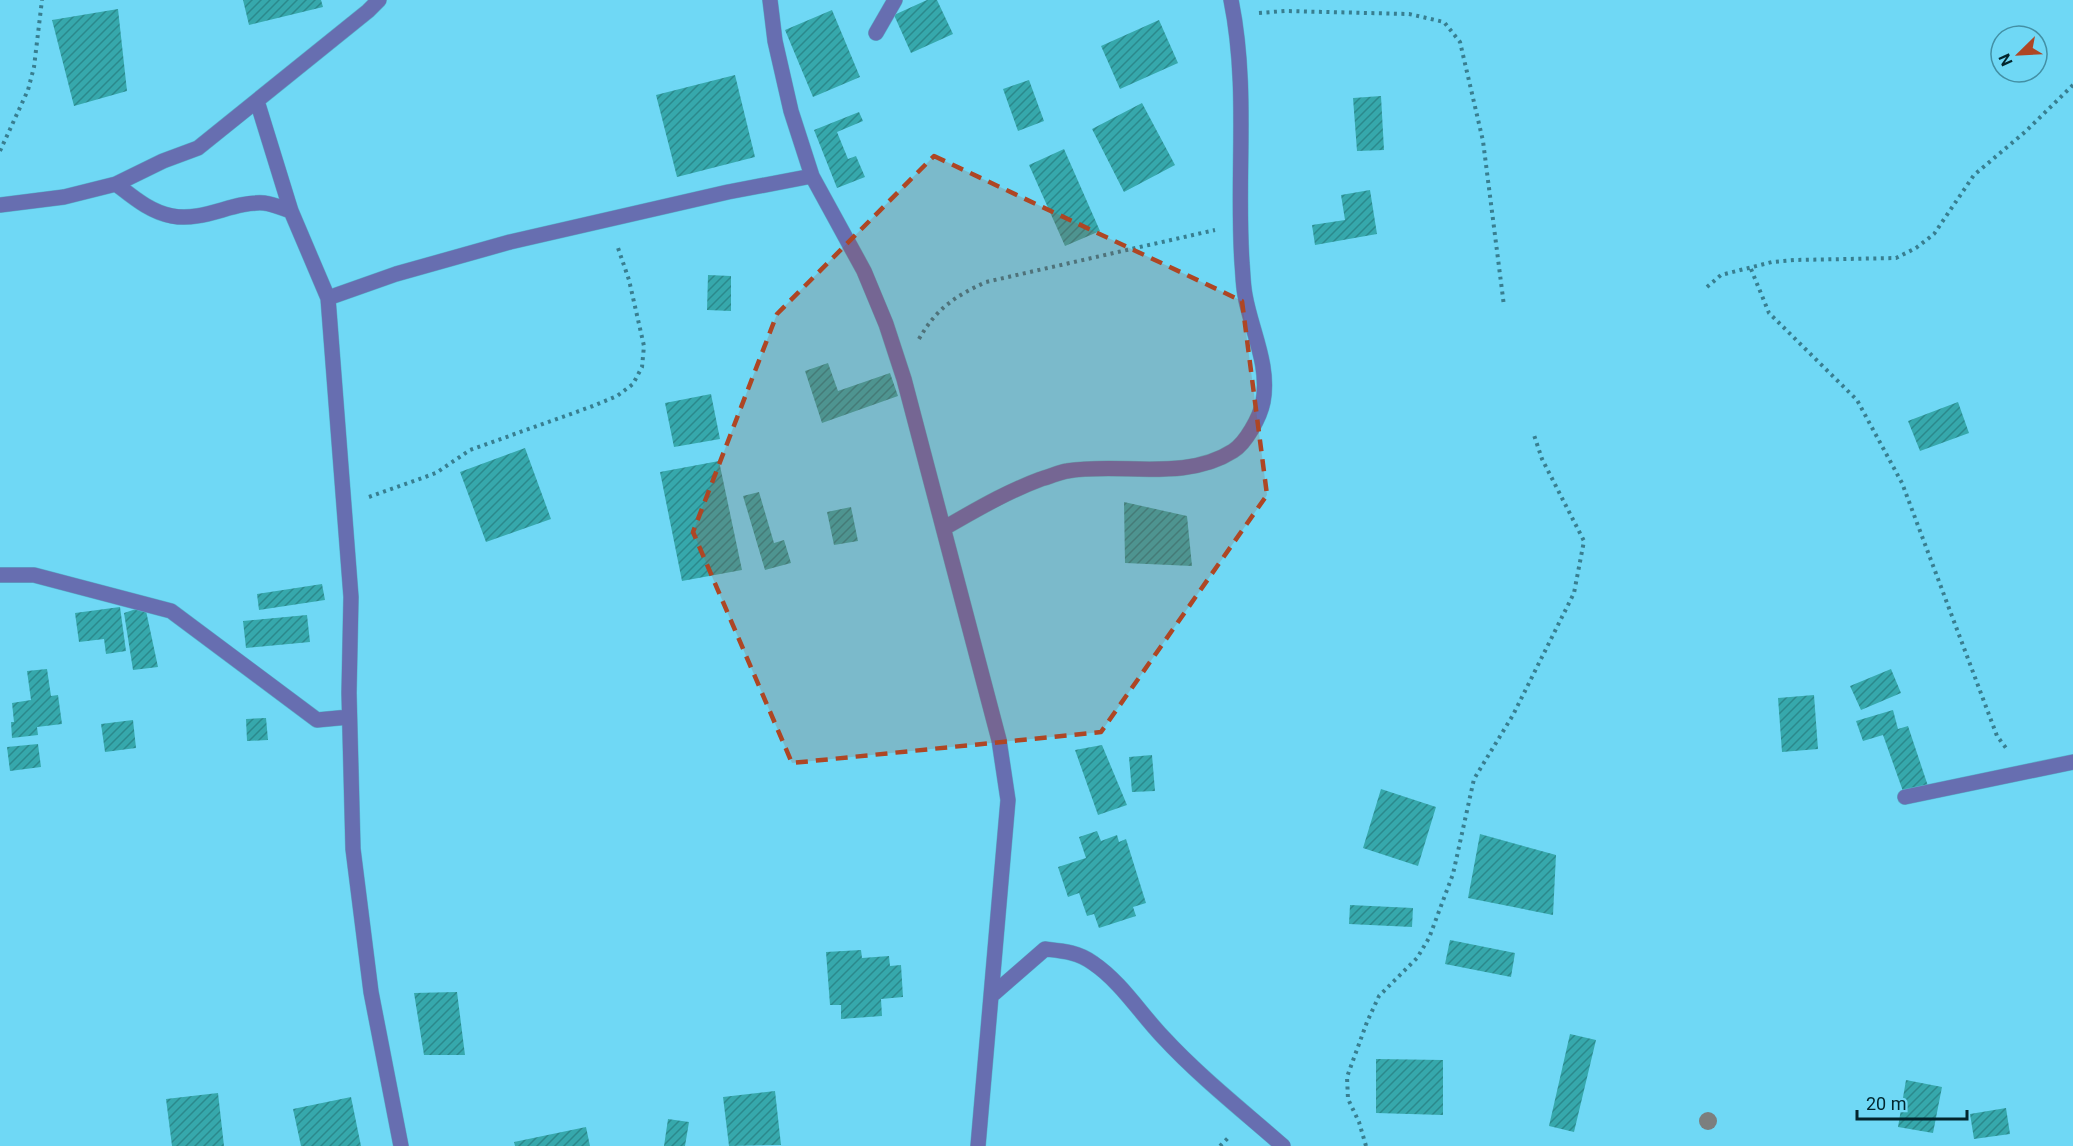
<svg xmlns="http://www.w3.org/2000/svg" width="2073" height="1146" viewBox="0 0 2073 1146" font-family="Roboto,sans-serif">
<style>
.building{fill:url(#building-hatch)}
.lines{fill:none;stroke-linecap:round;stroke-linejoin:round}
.minor-casing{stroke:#59b4cd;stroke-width:16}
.path{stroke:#387e90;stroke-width:4;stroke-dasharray:3 4.5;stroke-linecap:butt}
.minor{stroke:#676eb0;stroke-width:15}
.tree{fill:#7c7f7e}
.marked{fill:#ae4624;fill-opacity:0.2;stroke:#ae4624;stroke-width:4.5;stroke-dasharray:12 8;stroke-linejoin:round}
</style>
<defs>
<pattern id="building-hatch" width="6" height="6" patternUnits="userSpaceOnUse" patternTransform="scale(1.5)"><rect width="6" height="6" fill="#36a8ac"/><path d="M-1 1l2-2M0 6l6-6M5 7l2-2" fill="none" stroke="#2b898c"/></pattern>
</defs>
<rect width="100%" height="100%" fill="#6fd8f5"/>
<!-- building -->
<path class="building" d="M243 0H321L323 7 249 25Z
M927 0H937L953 34 911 53 894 15Z
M118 9 127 91 74 106 52 20Z
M832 10 860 77 813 97 785 30Z
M1159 20 1178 63 1120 89 1101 46Z
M735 75 755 157 677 177 656 95Z
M1029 80 1044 121 1018 131 1003 89Z
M1381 96 1384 150 1357 151 1353 98Z
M1142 103 1175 165 1124 192 1092 129Z
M859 112 863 121 837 132 848 159 856 156 865 177 837 188 814 130Z
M1064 149 1100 231 1065 246 1029 165Z
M1370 190 1377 234 1315 245 1312 225 1345 220 1341 195Z
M708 275 731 276V311L707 310Z
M828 363 838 391 890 373 898 396 822 423 805 371Z
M711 394 720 439 674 447 665 403Z
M1958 402 1969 433 1920 451 1908 421Z
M525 448 551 519 486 542 460 472Z
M719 461 742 570 682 581 660 472Z
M759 492 774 543 784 540 791 563 765 570 743 496Z
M1124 502 1187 516 1192 566 1125 563Z
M851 507 858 541 834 545 827 512Z
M322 584 325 600 259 610 257 594Z
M145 606 158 667 133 670 124 613Z
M120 607 126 651 106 654 104 639 79 642 75 613Z
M307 615 310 642 246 648 243 621Z
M47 669 51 696 58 695 62 724 37 727 38 735 12 738 11 722H14L12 703 31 700 27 671Z
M1891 669 1901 693 1861 710 1850 686Z
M1814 695 1818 749 1782 752 1778 698Z
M1893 710 1898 729 1908 726 1929 789 1905 797 1883 735 1863 741 1856 721Z
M266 718 268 740 247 741 246 719Z
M133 720 136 748 105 752 101 724Z
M38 744 41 767 10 771 7 747Z
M1102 745 1127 805 1098 815 1075 750Z
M1152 755 1155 791 1132 792 1129 757Z
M1381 789 1436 807 1418 866 1363 848Z
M1097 831 1101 841 1117 835 1119 842 1126 839 1146 903 1133 907 1136 916 1099 928 1094 914 1087 916 1079 893 1068 897 1058 867 1086 858 1079 837Z
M1480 834 1556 855 1553 915 1468 898Z
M1350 905 1413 908 1412 927 1349 924Z
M1450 940 1515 953 1511 977 1445 964Z
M861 950 862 958 889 956 890 966 901 965 903 997 881 999 882 1016 841 1019V1005H830L826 952Z
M457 992 465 1055H424L414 993Z
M1570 1034 1596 1040 1574 1132 1549 1126Z
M1376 1059 1443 1060V1115L1376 1113Z
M1906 1080 1942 1087 1933 1133 1898 1127Z
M775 1091 781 1145 729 1146 723 1097Z
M218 1093 224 1146H172L166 1099Z
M351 1097 361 1146H301L293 1109Z
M2006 1108 2010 1134 1974 1139 1970 1114Z
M668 1119 689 1122 685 1146H664Z
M586 1127 590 1146H515L514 1142Z"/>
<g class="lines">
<defs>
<path id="minor" d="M770 0 775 41 791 111 812 176 864 271 886 324 904 379 999 740 1008 800 978 1146
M876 33 895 0
M257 101 291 211 328 298 351 597 349 693 353 849 371 992 401 1146
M116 184C133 197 150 212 172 216 204 222 233 201 264 203 273 204 282 208 291 211
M0 205 64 197 116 184 163 161 198 148 368 11 379 0
M328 298 396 274 510 242 728 192 812 176
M944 528C976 510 1006 492 1041 479 1050 477 1059 472 1067 471 1120 462 1185 482 1233 451 1246 443 1260 417 1263 402 1270 365 1251 330 1245 295 1243 285 1243 274 1242 263 1236 175 1249 88 1231 0
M0 575H34L171 611 317 720 349 717
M1905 797 2073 762
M991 996 1045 949C1063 951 1078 952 1093 963 1121 982 1140 1013 1163 1037 1199 1076 1242 1110 1283 1146"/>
</defs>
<!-- minor casing -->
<use href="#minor" class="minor-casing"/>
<!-- path -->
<path class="path" d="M1259 13 1285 11 1409 14 1444 22 1460 42 1483 141 1504 306
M0 151 28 90 34 67 42 0
M1751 269 1769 313 1857 400 1902 483 1997 736 2006 748
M1707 287 1721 275 1772 262 1795 260 1896 258 1916 248 1934 234 1974 175 2025 132 2073 85
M919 339C936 309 955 296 986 282L1215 230
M369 497 436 473 470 450 593 406 617 396 633 384 642 367 644 346 629 280 617 245
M1220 1146 1230 1136
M1366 1146 1359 1122 1348 1099 1347 1077 1367 1022 1379 996 1417 958 1429 938 1453 874 1474 779 1513 715 1574 593 1584 541 1542 459 1534 435"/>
<!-- minor -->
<use href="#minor" class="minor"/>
</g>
<!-- trees -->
<circle class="tree" cx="1708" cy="1121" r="9"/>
<!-- marked area -->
<path class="marked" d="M934 156 1242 301 1267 495 1101 732 792 763 693 532 777 314Z"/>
<!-- north arrow -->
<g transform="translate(2019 54) rotate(246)"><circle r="28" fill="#6fd8f5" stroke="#4390a5" stroke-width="1.5"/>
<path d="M0-4.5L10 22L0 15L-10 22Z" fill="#ae4624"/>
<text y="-9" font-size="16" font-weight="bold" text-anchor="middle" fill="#02252d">N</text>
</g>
<!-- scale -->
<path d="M1857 1110v9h110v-9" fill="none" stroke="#02252d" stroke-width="3"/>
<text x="1866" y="1110" font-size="18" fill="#02252d" stroke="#6fd8f5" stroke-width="4.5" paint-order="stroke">20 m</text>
</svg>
